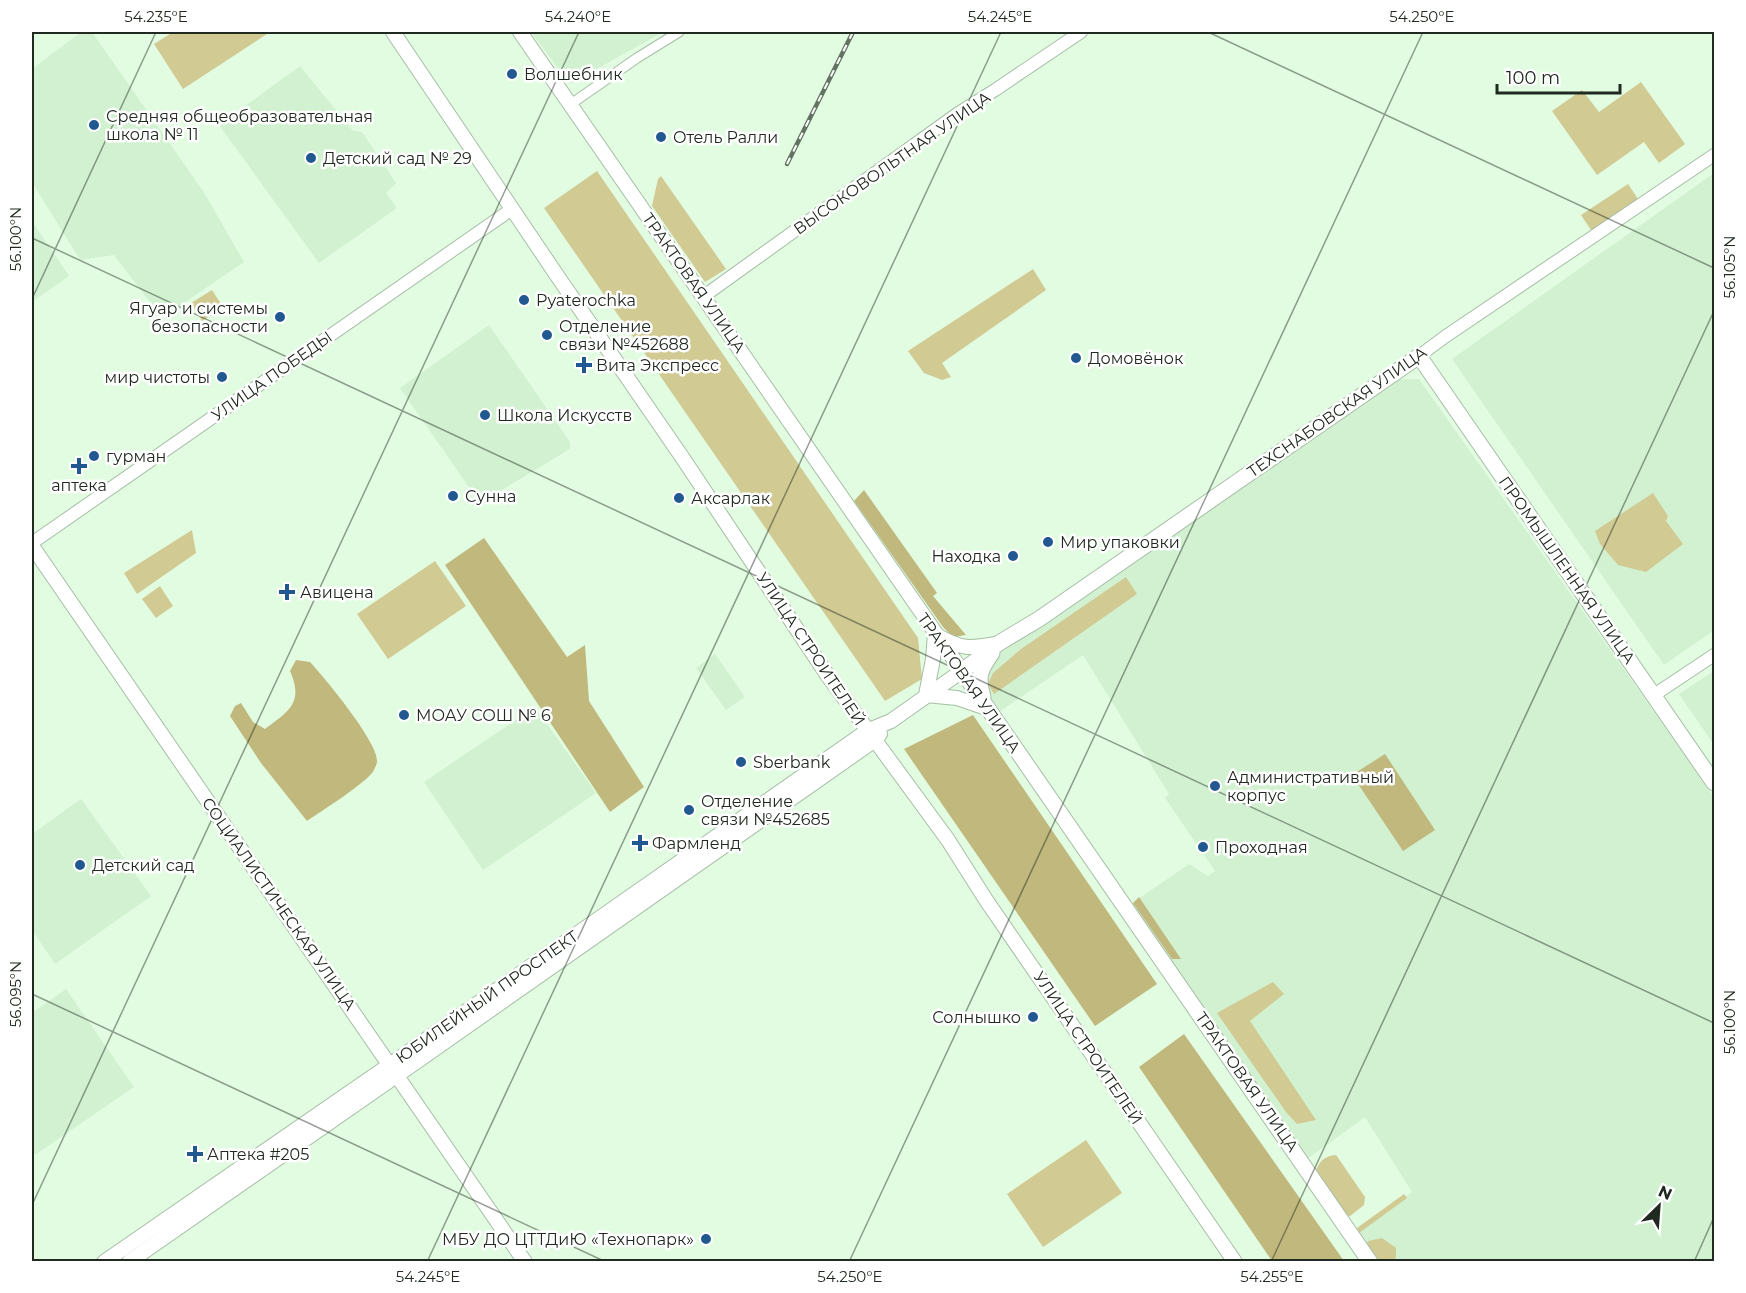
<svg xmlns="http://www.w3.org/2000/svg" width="1746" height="1293" viewBox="0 0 1746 1293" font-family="Montserrat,sans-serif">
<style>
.built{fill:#d1f1d1}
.green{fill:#d1ca93}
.forest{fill:#c0b87c}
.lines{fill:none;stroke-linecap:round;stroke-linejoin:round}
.minor-casing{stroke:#a5bea5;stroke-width:11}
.tertiary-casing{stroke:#a5bea5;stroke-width:14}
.secondary-casing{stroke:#a5bea5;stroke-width:16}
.primary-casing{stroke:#a5bea5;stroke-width:17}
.minor{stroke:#fff;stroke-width:9}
.tertiary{stroke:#fff;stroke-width:12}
.secondary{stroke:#fff;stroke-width:14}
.primary{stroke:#fff;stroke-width:15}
.rail-casing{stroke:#637263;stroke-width:4.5}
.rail{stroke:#fff;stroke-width:2;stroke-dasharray:7;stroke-linecap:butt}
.ticks{fill:none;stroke:#202a20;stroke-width:1.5;stroke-opacity:0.45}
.poi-dot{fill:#225890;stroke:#fff;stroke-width:2}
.labels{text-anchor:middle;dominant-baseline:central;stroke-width:5;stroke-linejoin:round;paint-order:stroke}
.poi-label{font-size:16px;fill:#202a20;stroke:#fff;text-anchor:start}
.street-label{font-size:16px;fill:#202a20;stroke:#fff}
.neatline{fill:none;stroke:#202a20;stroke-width:2}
.ticks-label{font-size:15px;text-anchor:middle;fill:#202a20}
</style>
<rect width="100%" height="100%" fill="#e2fce2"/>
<!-- built -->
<path class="built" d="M81 32H92L203 191 244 262 162 318 114 255 80 260 32 182V69Z
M531 32H663L570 84Z
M300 66 353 131 362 132 396 183 386 193 397 208 319 263 219 125Z
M1714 173V630L1664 665 1452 359Z
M32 221 69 276 32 302Z
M489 325 570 442V449L480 503 400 388Z
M1402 379H1419L1714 797V1261H1375L1355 1233 1412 1192 1365 1117 1306 1160 1131 904 1189 864 1208 876 1215 871 1165 798 1169 794 1083 655 999 712 985 694 982 680 997 655 1380 388Z
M715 654 745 697 726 710 696 668Z
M1714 671V745L1679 694Z
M535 707 596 793 483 870 424 782Z
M81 799 151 896 55 964 32 930V834Z
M66 989 134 1087 35 1155 32 1150V1013Z"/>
<!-- green -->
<path class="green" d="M173 32H270L183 89 154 44Z
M1641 82 1685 144 1659 163 1644 142 1597 175 1552 111 1582 90 1599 112Z
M597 171 918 638 922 679 885 701 544 208Z
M661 176 726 269 705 282 652 206 658 179Z
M1628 184 1640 202 1593 233 1581 215Z
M1033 269 1046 290 942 363 951 377 942 380 924 373 908 351Z
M212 290 223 307 202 321 191 303Z
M1653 493 1668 516 1666 521 1683 544 1646 572 1618 565 1600 544 1595 531Z
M192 530 196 553 137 594 124 573Z
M435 561 466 606 388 659 357 614Z
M1126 577 1137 594 994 694 988 684 993 673 1021 649Z
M160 586 173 606 156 618 142 599Z
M1273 982 1284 994 1250 1021 1316 1120 1297 1124 1286 1112 1217 1013Z
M1086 1140 1122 1193 1043 1247 1007 1194Z
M1336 1155 1365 1197 1364 1205 1350 1216 1344 1215 1315 1172C1320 1161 1324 1156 1336 1155Z
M1404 1194 1407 1198 1359 1233 1357 1228Z
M1382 1238 1396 1248V1257L1394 1261H1371L1365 1249 1368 1241Z"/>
<!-- forest -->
<path class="forest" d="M864 490 937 593 933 596 966 635 953 637 943 627 854 501Z
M484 538 567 657 585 645 589 701 644 787 610 812 445 565Z
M296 660 310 662C324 677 378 742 377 761 377 765 375 767 374 770 368 782 320 812 307 821L261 763 230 716 235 706 241 703 253 722 265 729C289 711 304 703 290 671Z
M973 715 1157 984 1095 1026 904 749Z
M1385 754 1435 830 1403 851 1352 775Z
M1139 897 1181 959H1172L1133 903Z
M1184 1034 1344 1261H1272L1139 1067Z"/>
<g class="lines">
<defs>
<path id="minor" d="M571 104 637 58 679 32"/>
<path id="tertiary" d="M704 296 957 114 995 90 1081 32
M1419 356 1446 336 1714 155
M32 543 512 209
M1654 695 1714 655"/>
<path id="secondary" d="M393 32 558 277 682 457 828 676 948 840 986 900 1235 1262
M32 546 525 1262
M926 695 933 659 935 634C961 650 970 649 999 643
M926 695 957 698 986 708
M104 1262 401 1057 867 731 891 721 962 671 520 32
M129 1262 409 1067 875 740 880 734"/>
<path id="primary" d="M983 697C977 676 980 670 992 653
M1370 1262 962 671 999 643 1039 619 1419 356 1714 783"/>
</defs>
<!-- minor casing -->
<use href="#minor" class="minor-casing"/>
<!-- tertiary casing -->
<use href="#tertiary" class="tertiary-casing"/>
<!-- secondary casing -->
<use href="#secondary" class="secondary-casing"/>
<!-- primary casing -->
<use href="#primary" class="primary-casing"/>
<!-- minor -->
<use href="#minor" class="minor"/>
<!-- tertiary -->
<use href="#tertiary" class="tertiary"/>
<!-- secondary -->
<use href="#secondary" class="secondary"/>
<!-- primary -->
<use href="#primary" class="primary"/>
<defs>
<path id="rail" d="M787 164 853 32"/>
</defs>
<!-- rail casing -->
<use href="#rail" class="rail-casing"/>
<!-- rail -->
<use href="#rail" class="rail"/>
</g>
<!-- ticks -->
<path class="ticks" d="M1208 32 1714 268M32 238 1714 1023M32 299 156 32M32 994 606 1262M32 1205 579 32M427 1262 1001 32M849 1262 1423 32M1271 1262 1714 311M1694 1262 1714 1217"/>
<!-- markers -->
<g class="poi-dot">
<circle cx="512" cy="74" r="6"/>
<circle cx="94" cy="125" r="6"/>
<circle cx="661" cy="137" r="6"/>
<circle cx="311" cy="158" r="6"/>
<circle cx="524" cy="300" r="6"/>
<circle cx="280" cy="317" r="6"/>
<circle cx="547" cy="335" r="6"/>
<circle cx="1076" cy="358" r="6"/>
<path d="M581 356h6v6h6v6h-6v6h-6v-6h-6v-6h6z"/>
<circle cx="222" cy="377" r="6"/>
<circle cx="485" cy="415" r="6"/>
<circle cx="94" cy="456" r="6"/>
<path d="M76 457h6v6h6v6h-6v6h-6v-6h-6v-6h6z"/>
<circle cx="453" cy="496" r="6"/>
<circle cx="679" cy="498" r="6"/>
<circle cx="1048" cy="542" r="6"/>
<circle cx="1013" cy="556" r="6"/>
<path d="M284 583h6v6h6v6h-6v6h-6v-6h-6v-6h6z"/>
<circle cx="404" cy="715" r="6"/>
<circle cx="741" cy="762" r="6"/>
<circle cx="1215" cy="786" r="6"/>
<circle cx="689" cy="810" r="6"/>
<path d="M637 834h6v6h6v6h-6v6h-6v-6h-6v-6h6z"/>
<circle cx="1203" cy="847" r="6"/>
<circle cx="80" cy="865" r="6"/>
<circle cx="1033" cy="1017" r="6"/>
<path d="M192 1145h6v6h6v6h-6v6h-6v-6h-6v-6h6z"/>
<circle cx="706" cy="1239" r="6"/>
</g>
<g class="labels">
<!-- poi labels -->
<g class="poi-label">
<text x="524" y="74">Волшебник</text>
<text x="106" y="116">Средняя общеобразовательная<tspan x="106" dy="18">школа № 11</tspan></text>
<text x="673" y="137">Отель Ралли</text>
<text x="323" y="158">Детский сад № 29</text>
<text x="536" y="300">Pyaterochka</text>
<text x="268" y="308" text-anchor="end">Ягуар и системы<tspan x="268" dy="18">безопасности</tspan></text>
<text x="559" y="326">Отделение<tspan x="559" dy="18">связи №452688</tspan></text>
<text x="1088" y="358">Домовёнок</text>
<text x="596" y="365">Вита Экспресс</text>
<text x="210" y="377" text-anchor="end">мир чистоты</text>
<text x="497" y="415">Школа Искусств</text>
<text x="106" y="456">гурман</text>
<text x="79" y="485" text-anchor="middle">аптека</text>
<text x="465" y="496">Сунна</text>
<text x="691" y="498">Аксарлак</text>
<text x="1060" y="542">Мир упаковки</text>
<text x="1001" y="556" text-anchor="end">Находка</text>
<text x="300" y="592">Авицена</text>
<text x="416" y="715">МОАУ СОШ № 6</text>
<text x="753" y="762">Sberbank</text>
<text x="1227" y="777">Административный<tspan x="1227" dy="18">корпус</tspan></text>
<text x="701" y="801">Отделение<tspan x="701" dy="18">связи №452685</tspan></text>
<text x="652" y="843">Фармленд</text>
<text x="1215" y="847">Проходная</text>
<text x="92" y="865">Детский сад</text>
<text x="1021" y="1017" text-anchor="end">Солнышко</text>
<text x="207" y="1154">Аптека #205</text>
<text x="694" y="1239" text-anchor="end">МБУ ДО ЦТТДиЮ «Технопарк»</text>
</g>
<!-- street labels -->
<g class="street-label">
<text transform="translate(892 163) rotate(-35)">ВЫСОКОВОЛЬТНАЯ УЛИЦА</text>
<text transform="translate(694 283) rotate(55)">ТРАКТОВАЯ УЛИЦА</text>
<text transform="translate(272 376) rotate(-35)">УЛИЦА ПОБЕДЫ</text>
<text transform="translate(1337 412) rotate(-35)">ТЕХСНАБОВСКАЯ УЛИЦА</text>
<text transform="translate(1567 570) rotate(55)">ПРОМЫШЛЕННАЯ УЛИЦА</text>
<text transform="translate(811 649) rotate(56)">УЛИЦА СТРОИТЕЛЕЙ</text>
<text transform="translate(969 683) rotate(55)">ТРАКТОВАЯ УЛИЦА</text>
<text transform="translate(279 904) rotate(55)">СОЦИАЛИСТИЧЕСКАЯ УЛИЦА</text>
<text transform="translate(487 997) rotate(-35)">ЮБИЛЕЙНЫЙ ПРОСПЕКТ</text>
<text transform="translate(1088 1048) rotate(56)">УЛИЦА СТРОИТЕЛЕЙ</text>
<text transform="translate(1247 1082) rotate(55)">ТРАКТОВАЯ УЛИЦА</text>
</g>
</g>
<!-- border -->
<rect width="1746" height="1293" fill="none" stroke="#ffffff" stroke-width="66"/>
<!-- north arrow -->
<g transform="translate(1659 1206) rotate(25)" stroke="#ffffff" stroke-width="4.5" paint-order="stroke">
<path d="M0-4.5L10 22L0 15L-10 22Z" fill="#202a20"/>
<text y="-9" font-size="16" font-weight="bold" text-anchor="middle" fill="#202a20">N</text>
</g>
<!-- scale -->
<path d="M1497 84v9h123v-9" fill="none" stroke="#202a20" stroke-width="3"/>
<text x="1506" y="84" font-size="18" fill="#202a20" stroke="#ffffff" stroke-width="4.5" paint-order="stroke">100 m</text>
<rect x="33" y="33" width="1680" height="1227" class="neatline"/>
<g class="ticks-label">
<text x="156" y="22">54.235°E</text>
<text x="578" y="22">54.240°E</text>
<text x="1000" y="22">54.245°E</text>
<text x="1422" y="22">54.250°E</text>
<text transform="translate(16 239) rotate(-90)" y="5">56.100°N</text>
<text transform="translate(1730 267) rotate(-90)" y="5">56.105°N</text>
<text transform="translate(16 994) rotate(-90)" y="5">56.095°N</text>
<text transform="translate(1730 1022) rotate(-90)" y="5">56.100°N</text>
<text x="428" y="1282">54.245°E</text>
<text x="850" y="1282">54.250°E</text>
<text x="1272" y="1282">54.255°E</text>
</g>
</svg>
